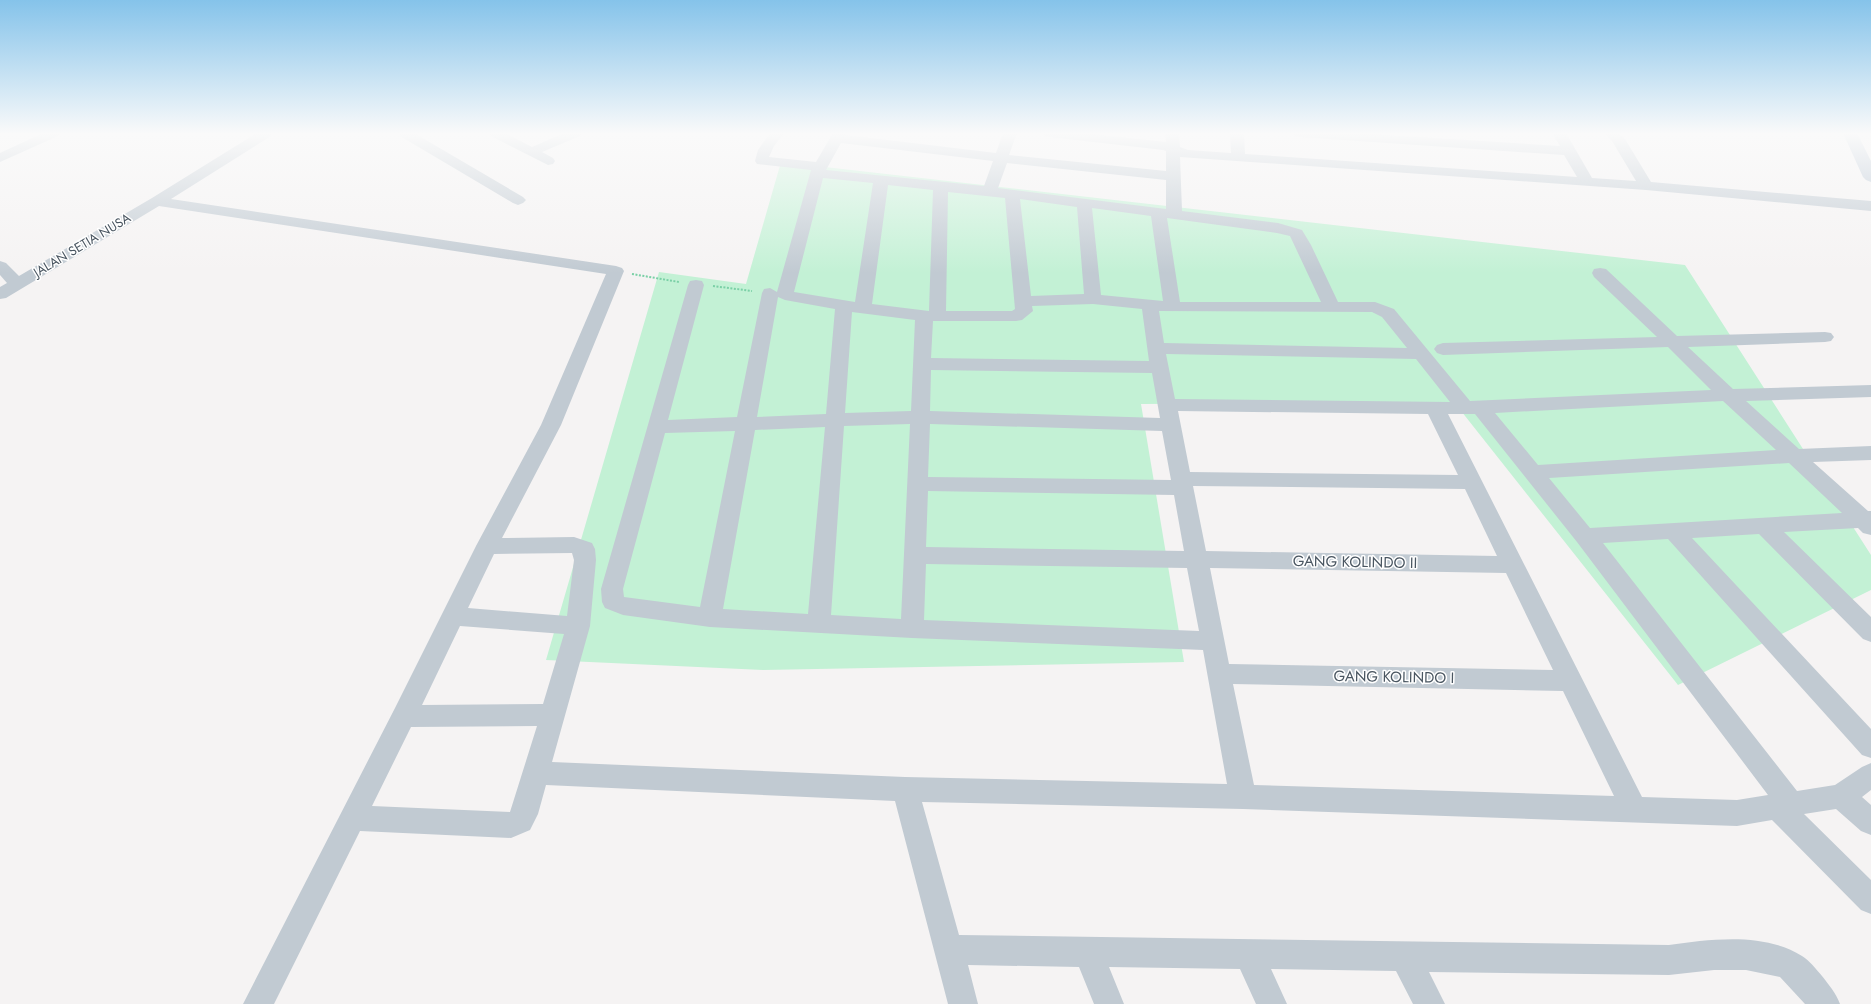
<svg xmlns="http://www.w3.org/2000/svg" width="1871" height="1004" viewBox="0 0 1871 1004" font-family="Jost,sans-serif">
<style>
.green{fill:#c3f1d5}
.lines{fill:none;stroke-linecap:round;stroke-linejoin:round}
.path{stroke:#7ad0a6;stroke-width:2;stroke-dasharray:2 1.5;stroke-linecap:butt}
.minor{fill:#c1cad2;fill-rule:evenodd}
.major{fill:#b3c2d1;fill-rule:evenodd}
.labels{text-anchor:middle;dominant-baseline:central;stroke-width:3;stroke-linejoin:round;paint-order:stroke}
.far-street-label{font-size:13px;fill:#4a5661;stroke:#fff}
.street-label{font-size:15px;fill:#4a5661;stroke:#fff}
</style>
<rect width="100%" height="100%" fill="#f5f3f3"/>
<!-- green -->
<path class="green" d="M781 162 1685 265 1871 555V590L1678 685 1454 402 1141 404 1184 662 763 670 546 660 659 272 746 284Z"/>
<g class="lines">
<!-- path -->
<path class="path" d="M632 274 679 282
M713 286 752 291"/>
<!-- minor -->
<path class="minor" d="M43 133H60L58 136 0 162V153Z
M257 133H273L271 136 171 199 616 266 622 268 624 271 561 425 502 538 574 537 592 543 595 549 596 560 590 626 552 762 905 777 1227 784 1203 650 912 638 710 627 623 615 605 608 602 602 601 589 688 285 690 281 696 280 702 281 704 285 668 420 737 417 762 293 764 289 770 288 777 292 811 170 757 164 755 161 758 150 770 133H784L774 146 769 157 816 162 833 133H847L846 135 996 153 1003 133H1017L1009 155 1166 171V151L1163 150 1050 137 1045 136 1043 133H1083L1166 142 1165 133H1179L1180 147 1188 150 1231 153 1230 133H1244L1245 154 1577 177 1564 155 1300 137 1295 136 1293 133H1355L1560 146 1552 133H1566L1592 178 1636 181 1612 141 1604 133H1619L1625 139 1651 182 1871 201V211L1646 190 1180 157 1182 211 1278 223 1302 230 1311 245 1338 302H1375L1394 309 1470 401 1711 390 1668 347 1443 355 1437 353 1434 349 1437 345 1443 343 1657 337 1594 277 1592 273 1594 269 1600 268 1606 269 1677 336 1825 332 1831 333 1834 337 1831 341 1825 342 1688 347 1733 389 1871 385V397L1746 401 1799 449 1871 446V460L1813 462 1868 511H1871V535L1863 533 1858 528 1784 532 1871 617V642L1863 639 1759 534 1692 538 1871 729V758L1862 755 1668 539 1603 543 1797 791 1835 785 1862 767 1871 763V790L1862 797 1871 805V835L1861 831 1836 809 1804 814 1871 880V914L1861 910 1772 820 1737 826 1243 809 922 802 959 935 1669 945C1711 939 1764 932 1802 956 1810 961 1816 969 1822 976 1829 985 1836 993 1840 1004H1805L1780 977 1746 970H1714L1669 975 1429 972 1445 1004H1413L1396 971 1271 969 1287 1004H1256L1240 969 1109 967 1124 1004H1094L1079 967 968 965 978 1004H948L895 801 546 785 538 814 530 830 511 838 360 831 274 1004H243L395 708 476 546 541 425 606 274 159 206 6 298 0 299V287L7 283 0 275V261L6 263 19 276 152 198ZM841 143 993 161 984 186 826 170ZM1007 163 1166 180V209L998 188ZM823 178 873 183 855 302 794 292ZM888 185 933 190 929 311 872 304ZM948 192 1005 198 1015 309 1012 311H946ZM1020 199 1077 207 1084 294 1031 296ZM1092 208 1151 216 1163 301 1101 295ZM1167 218 1277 233 1290 236 1321 302H1180ZM778 297 785 300 835 309 826 414 757 417ZM1093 304 1142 309 1149 361 931 358 933 321H1016L1022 320 1033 311 1032 306ZM1159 311 1372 312 1382 317 1407 348 1164 343ZM852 312 915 320 911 411 845 413ZM1166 354 1416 359 1450 402 1175 399ZM931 370 1152 373 1160 418 930 411ZM1723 401 1776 450 1538 465 1495 413ZM1178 411 1428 414 1458 475 1190 472ZM1448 414H1475L1577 542 1768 795 1737 800 1642 797ZM910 424 901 619 831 615 844 426ZM930 424 1162 431 1171 480 928 477ZM825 427 808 614 723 609 755 430ZM735 431 700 607 624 597 623 589 665 433ZM1789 463 1842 513 1590 528 1549 478ZM1193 486 1465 489 1497 556 1206 551ZM928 491 1174 495 1184 551 926 547ZM572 553 574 560 567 616 468 608 494 554ZM926 564 1187 568 1199 631 924 620ZM1210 568 1506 573 1553 670 1229 664ZM460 626 564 634 543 704 422 705ZM1233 684 1563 691 1614 796 1254 785ZM537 726 510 812 372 806 411 727Z
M398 133H414L523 197 526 200 523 203 518 205 513 203 400 136Z
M489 133H505L532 147 564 133H582L580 136 542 152 553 158 555 161 553 164 548 165 491 136Z"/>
<!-- major -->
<path class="major" d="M1843 133H1857L1871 161V182L1866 180 1863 177Z"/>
</g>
<!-- sky -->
<linearGradient id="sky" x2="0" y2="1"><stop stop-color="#85c3ea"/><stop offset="0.49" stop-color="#fafafa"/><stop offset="1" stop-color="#fafafa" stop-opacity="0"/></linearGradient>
<rect width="1871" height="273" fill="url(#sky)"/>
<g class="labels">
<!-- far-street labels -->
<g class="far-street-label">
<text transform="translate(82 245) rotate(-31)">JALAN SETIA NUSA</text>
</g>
<!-- street labels -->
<g class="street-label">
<text transform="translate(1355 562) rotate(1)">GANG KOLINDO II</text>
<text transform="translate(1394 677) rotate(1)">GANG KOLINDO I</text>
</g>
</g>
</svg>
